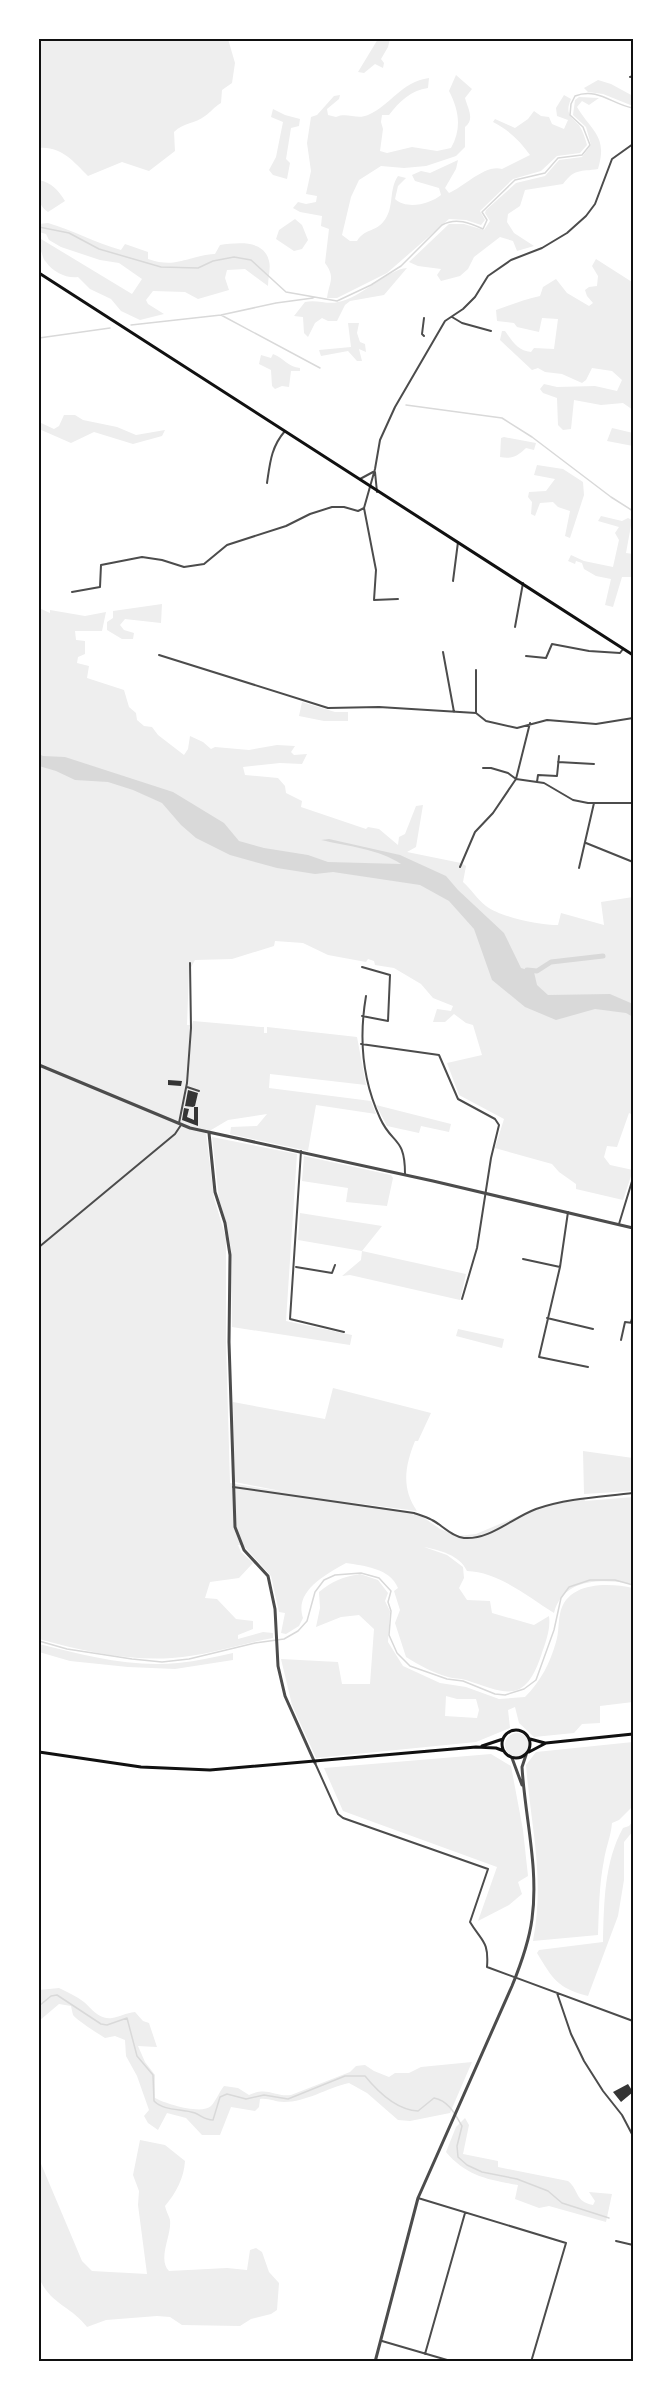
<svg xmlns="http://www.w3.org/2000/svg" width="672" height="2401" viewBox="0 0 672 2401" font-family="Lora,serif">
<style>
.green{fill:#eee;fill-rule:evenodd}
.water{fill:#d9d9d9}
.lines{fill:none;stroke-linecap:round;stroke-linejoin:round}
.stream{stroke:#d9d9d9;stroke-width:1.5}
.canal{stroke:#d9d9d9;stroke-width:5}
.building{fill:#353535}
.minor{stroke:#4c4c4c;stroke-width:2}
.tertiary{stroke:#4c4c4c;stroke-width:3}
.secondary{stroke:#111;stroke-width:3}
.neatline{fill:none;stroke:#111;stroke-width:2}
</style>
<rect width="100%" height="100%" fill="#fff"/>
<!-- green -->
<path class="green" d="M39 39H228L235 63 232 83 222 90 221 103C214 107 211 112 205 116 195 124 184 122 174 132L175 151 149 171 122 162 88 176C73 161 61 146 39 148Z
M378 39H390L388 47 381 59 384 63 383 68 375 64 364 73 358 72Z
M456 75 472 89 465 98C468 109 475 119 465 127V147L456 156 426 166 404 168 381 166 359 180 351 197 342 235 350 241H357C366 227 377 233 386 218 394 205 389 189 398 176L406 178 398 186 395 199C407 210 430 204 441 195L439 188 415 181 412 175 421 171 430 173 458 160 456 169 445 188 449 193C464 187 485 164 502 169L530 155C520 141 509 130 493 122L495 119 515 128 528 119 534 111 541 116 549 117 552 124 564 129 568 120 557 116 556 108 564 95 571 99C565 113 570 116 579 125 583 131 585 138 587 145L580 153 557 156 541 171 513 179 480 211 485 220 481 225 466 220 449 219 387 273 337 298H327C329 282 336 278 325 263L329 229 321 226 322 216 300 212 293 208 298 202 306 204 316 202 317 196 306 194 311 171 307 143 311 117 317 115 334 96 340 95 339 99 327 109 328 115 336 117C347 112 357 120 368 115 391 105 401 82 429 78L428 88C411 90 399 102 389 115H382L381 122 383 129 380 151 387 153 412 147 437 151 451 148C462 129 459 110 449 91Z
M598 80 611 84 633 96V106L603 94 588 92 584 88Z
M579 97 599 98 589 105 582 101 577 107C592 132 608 136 598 169 580 172 575 168 563 184L525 190 520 206 508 214 507 222 514 233 534 246 517 251 513 241 500 237 474 257 468 269 460 276 441 281 437 275 441 269 418 266 409 262 449 224H464L484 230 490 221 485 213 486 210 516 183 545 176 559 160 582 157 591 145 586 127 573 115 575 100Z
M273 109 285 115 300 119 299 126 291 128 286 159 290 163 287 179 273 175 269 170 276 157 283 122 271 117Z
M39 180C52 183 58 190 65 201L48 212C36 204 39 194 39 180Z
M295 219 302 225 308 240 302 249 294 251 276 239 279 230Z
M48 223C73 230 95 243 121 250L125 244 148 252V259C177 269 186 256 215 254L220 245C237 243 264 239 269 261 271 268 268 278 268 286L245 269 227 270 225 278 229 290 198 299 185 292 153 291 146 300 148 304 164 314 140 320 121 311 111 299 90 289 78 277C67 279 53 272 46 262 42 258 43 253 39 248V241L41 239 132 294 142 279 119 263 100 260 61 247 49 240 46 234 39 232V224Z
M596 259 632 282 633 410 623 403 601 405 574 400 571 429 563 430 558 425 557 398 543 393 540 389 544 384 557 387 595 386 617 391 622 380 612 371 592 368 586 380 582 383 562 374 545 372 538 368 532 370 500 340 502 331H505C512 341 518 351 531 352L534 348 554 349 558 319 542 318 539 332 517 327 514 323 497 321 496 310C511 305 525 299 540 296L543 287 556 279 567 293 589 306 593 303 587 296 585 290 589 287 597 286 598 276 592 266Z
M407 268 384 295 350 301 345 305 337 321H328L322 318 315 323 308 337 304 333 303 317 294 316 305 302C316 299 328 305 338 302 361 298 388 269 407 268Z
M348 323H359L357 333 360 342 365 344 366 352 359 349 362 361H357L348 351 321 356 319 350 351 347Z
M273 354C284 358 288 367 300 368V371H291L289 387 282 386 275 389 272 386 271 370 259 364 261 355 271 358Z
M64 415H75L83 420 117 427 136 435 165 430 162 436 133 444 94 432 71 443 39 429V422L54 429 59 426Z
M612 428 633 433V446L607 441Z
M504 437 536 443 534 450 526 448C517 457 511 459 500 457L501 438Z
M537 465 563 469 583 482 584 495 570 538 565 536 570 511 558 507 553 502 540 503 535 516 531 514 532 502 528 497 529 492 546 491 555 479 534 475Z
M601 516 622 521 628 518 632 520 626 553 633 554V577H622L613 607 605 605 611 579 596 576 584 569 582 563 576 561 575 564 568 561 571 555 584 561 613 567 619 540 615 533 619 527 598 521Z
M162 604 161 623 125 619 120 625 124 630 134 633 133 639H122L107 630V622L113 618V611Z
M39 608 50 613V610L85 616 106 612 102 631H75L76 640 85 641V654L78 657 77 663 89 666 87 678 124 690 129 707 136 713 137 720 144 726 152 727 158 735 184 755 188 749 190 736 203 742 211 749 215 747 249 750 277 745 295 746 291 752 294 755 307 754 302 764 280 763 243 767 245 775 278 778 285 786 286 793 302 801 301 807 366 829 368 827 379 829 398 845 399 837 405 834 416 806 423 805 416 847 407 852 461 863 466 866 463 882C471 889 477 899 486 906 500 917 540 925 558 925L561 913 604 925 601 902 633 897V1115L629 1113 617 1147 607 1146 604 1157 610 1165 633 1170 623 1200 576 1189V1184L559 1172 552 1164 495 1148 504 1119 459 1095 447 1063 482 1055 473 1025 466 1023 454 1014 445 1022H433L437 1009 451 1011 453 1006 433 998 421 984 394 968 375 965 374 961 368 959 366 962 328 955 303 943 275 941 274 946 232 959 195 960 189 971 187 1025H192L193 1021 261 1027H264V1033H267V1027L357 1037 366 1085 270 1074 269 1088 371 1101 376 1114 316 1105 308 1151 230 1134 231 1127 257 1126 267 1114 228 1120 206 1133 214 1198 226 1238V1343L230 1483 291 1493 235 1482 233 1402 325 1419 333 1388 431 1413 418 1441H415C405 1466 401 1488 417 1511L340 1501 417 1513 440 1529 458 1536 476 1534 540 1507 584 1499 585 1501 633 1497V1584C603 1579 563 1577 554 1613 528 1597 499 1572 467 1571 460 1555 439 1550 424 1547L447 1555 463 1567 464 1578 459 1588 467 1600 490 1601 492 1613 534 1625 549 1616C551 1630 545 1643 541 1656 524 1705 506 1693 466 1680 460 1678 454 1679 448 1677 433 1673 419 1665 406 1657L395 1623 400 1610 394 1591 398 1588C390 1568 364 1566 346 1563 325 1575 294 1591 303 1618L299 1626 286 1634 281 1633 285 1613 279 1612 271 1576 243 1545H238L241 1552 253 1563 239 1578 210 1582 205 1598 217 1599 236 1619 253 1621V1629L238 1635V1639L263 1632 273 1633V1638C240 1644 206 1656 172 1658 129 1661 81 1651 39 1639Z
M302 702 335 712H348V721H324L299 716Z
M376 1105 451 1124 449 1132 421 1126 419 1133 387 1126Z
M212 1137 297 1154 286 1321 352 1335 350 1345 232 1327 231 1249 226 1221 219 1199Z
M304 1156 391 1175 393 1178 387 1206 346 1202 348 1188 302 1181Z
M300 1213 382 1226 362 1251 466 1274 460 1300 350 1275 342 1276 361 1260 362 1251 298 1240Z
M458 1329 504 1339 502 1348 456 1336Z
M583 1451 633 1458V1491L584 1494Z
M360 1574 378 1580 388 1593 385 1601 390 1611 388 1642 403 1666 440 1683 466 1687 499 1699 525 1697C541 1681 550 1663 556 1642 559 1633 558 1623 560 1614 566 1582 607 1582 633 1588V1702L600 1706V1723L582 1724 574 1733 534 1737 519 1723 515 1707 508 1710 510 1728 476 1742 316 1758 292 1705 281 1659 338 1662 342 1684H370L374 1629 359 1615 341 1617 316 1627 320 1608 319 1592C332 1581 343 1577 360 1574ZM446 1696 457 1699H476L479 1710 477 1718 445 1716Z
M39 1644C83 1655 132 1668 178 1663 197 1661 215 1657 233 1653V1660L175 1669 128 1667 70 1661 39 1652Z
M505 1745a12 12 0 1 1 24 0a12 12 0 1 1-24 0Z
M633 1742V1806L619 1820 612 1823C611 1836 606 1847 604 1860 599 1885 599 1910 598 1935L533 1941C545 1877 531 1828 526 1765L536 1752Z
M491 1754 511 1766 523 1830 528 1876 518 1882 522 1894 509 1905 478 1921 497 1867 343 1811 324 1768Z
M633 1821V1831L624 1842V1880L618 1916 588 1996C557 1988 553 1979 537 1953L539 1950 603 1942C604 1904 604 1862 623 1828L629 1826Z
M59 1988C67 1992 76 1996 84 2002 92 2009 99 2020 112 2018 119 2017 126 2013 135 2012L143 2021 149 2023 157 2047 138 2046 145 2062 155 2075V2098C166 2104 202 2115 211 2106 216 2101 219 2092 224 2086L238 2088 249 2095C268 2086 274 2097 291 2095L350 2072 356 2066 365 2065 374 2071 389 2077 395 2073H409L421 2067 472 2062 450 2113 410 2121 398 2120 367 2093 349 2083C327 2088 306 2102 284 2102 275 2102 269 2098 260 2099L259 2107 255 2111 231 2107 220 2135H202L186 2118 167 2113 158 2130 148 2123 144 2116 149 2110 137 2076 126 2056 125 2040 115 2036 105 2038C97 2033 78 2021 73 2015L71 2006 59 2004 39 2021V1990Z
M465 2118 469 2125 463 2154 498 2161V2167L568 2181C580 2191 574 2201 593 2205L595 2201 589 2192 612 2194 606 2222 549 2206 539 2208 515 2199 518 2185C489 2180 466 2176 446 2152L456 2127Z
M140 2140 165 2145 185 2161C184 2178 176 2193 165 2206 166 2211 169 2216 170 2220 172 2235 157 2259 169 2271L227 2268 247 2270 250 2250 256 2248 262 2252 269 2272 279 2283 277 2310 271 2314 251 2319 240 2326 182 2325 170 2317 157 2316 106 2320 87 2327C71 2306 51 2305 39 2278V2159L82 2261 92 2271 147 2274 138 2205 139 2191 133 2175Z"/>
<!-- water -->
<path class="water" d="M39 754 43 756 65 757 173 792 224 823 239 841 264 848 308 855 328 862 401 864C379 849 347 846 321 840L329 839 400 855 446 876 458 890 504 933 521 968 534 972 537 985 548 995 610 994 633 1004V1017L626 1013 595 1009 556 1020 525 1007 492 980 474 929 449 901 420 885 333 872 315 874 277 868 230 855 196 838 181 825 162 803 133 790 108 782 75 780 56 771 39 766Z"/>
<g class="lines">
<!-- stream -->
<path class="stream" d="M39 227 69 233 99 249 161 267 198 268 213 261 234 257 251 260 286 292 337 301 371 285 401 266 442 225C456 217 470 223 483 229L487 220 482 212 515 180 545 173 558 158 582 155 590 145 583 127 570 115 571 104 575 96C598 87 613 105 633 108
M221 315 320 368
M131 325 221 315 276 303 313 298
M39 338 110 328
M406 405 502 418 532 437 611 497 633 511
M39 1641 67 1649 132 1659 162 1662 189 1659 255 1643 284 1639 298 1631 307 1621 315 1592 324 1580 335 1575 361 1573 379 1578 391 1591 388 1602 391 1611 389 1635 397 1653 410 1666 447 1679 463 1681 495 1694 505 1695 524 1689 536 1680 554 1630 561 1598 569 1587 590 1580H615L633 1585
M39 2006 51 1996 57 1995 101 2024 107 2025 127 2018 137 2056 153 2075 154 2101C165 2112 182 2108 195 2113 202 2116 205 2120 213 2120L220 2097 227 2094 246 2099 264 2095 288 2099 345 2076H365C378 2092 397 2110 418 2111L434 2098C449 2101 455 2114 462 2126L457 2146 458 2157 467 2165 482 2172 517 2179 548 2191 562 2203 609 2218"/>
<!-- canal -->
<path class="canal" d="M527 970 537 971 551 962 603 956"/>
</g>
<!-- building -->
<path class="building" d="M168 1080 182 1081 181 1086 168 1085Z
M188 1090 198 1093 195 1106 193 1107 185 1106Z
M194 1107H198V1126L182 1120 184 1108 189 1109 187 1117 194 1120Z
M628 2084 633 2092 621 2102 613 2092Z"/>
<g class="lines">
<!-- minor -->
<path class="minor" d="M630 77 633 76
M452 317 462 323 491 331
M424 318 422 334 424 336
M375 472 377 492
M360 479 373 472
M267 483C270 463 271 447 285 431
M364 508 376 570 374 600 398 599
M453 581 458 542
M72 592 100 587 101 565 142 557 162 560 184 567 204 564 227 545 286 526 310 514 332 507H344L358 511 364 508 375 469 380 440 395 407 445 321 463 309 475 297 488 276 511 260 542 248 567 233 586 216 595 204 612 159 633 144
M515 627 523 583
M443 652 454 712
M159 655 328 708 379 707 476 713 486 721 517 728 547 720 596 724 633 718
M526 656 546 658 552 644 589 651 620 653 623 649
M476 670V713
M558 762 594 764
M483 768H491L508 773 516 779 544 783 573 800 588 803H633
M537 782 538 775 557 776 559 756
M586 843 633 862
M460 867 475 832 493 813 516 779 530 723
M579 868 594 803
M362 967 390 975 388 1021 362 1016
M366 996C359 1037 362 1079 380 1118 392 1145 405 1136 405 1174
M361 1044 439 1055 458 1099 495 1119 499 1125 491 1158 477 1248 462 1299
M187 1087 199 1091
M179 1123 187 1083 191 1028 190 963
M301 1151 290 1319 344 1332
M568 1212 560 1267 539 1357 588 1367
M619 1224 633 1178
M39 1247 175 1134 181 1125
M523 1259 560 1267
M296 1267 332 1273 335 1265
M547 1318 593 1329
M631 1322 633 1315
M621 1340 625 1322 633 1323
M233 1487 414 1513C420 1515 427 1517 432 1520 442 1525 452 1537 464 1538 490 1540 512 1518 536 1509 568 1498 601 1497 633 1493
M315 1763 338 1814 343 1818 488 1869 470 1922C482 1942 489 1941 487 1967L633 2021
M557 1993 571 2034 584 2061 603 2091 622 2115 633 2136
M418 2198 566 2243 531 2362
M616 2241 633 2245
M382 2341 454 2362
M425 2354 465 2213"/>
<!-- tertiary -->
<path class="tertiary" d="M39 1065 190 1128 433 1181 633 1228
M209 1133 215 1192 225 1223 230 1255 229 1342 235 1527 244 1550 268 1576 275 1609 278 1666 285 1696 315 1763
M512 1758 522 1785
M375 2362 418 2198 512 1986C521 1964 529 1942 532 1919 539 1868 525 1818 522 1767L526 1755"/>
<!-- secondary -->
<path class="secondary" d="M39 273 633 655
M502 1744a14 14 0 1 1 28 0a14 14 0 1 1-28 0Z
M530 1739 545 1743
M482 1746 503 1739
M39 1752 141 1767 210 1770 476 1747 496 1748 504 1751
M529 1752 546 1743 633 1734"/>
</g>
<!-- border -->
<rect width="672" height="2401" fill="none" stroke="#ffffff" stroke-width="81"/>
<rect x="40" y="40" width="592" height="2320" class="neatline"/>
</svg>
